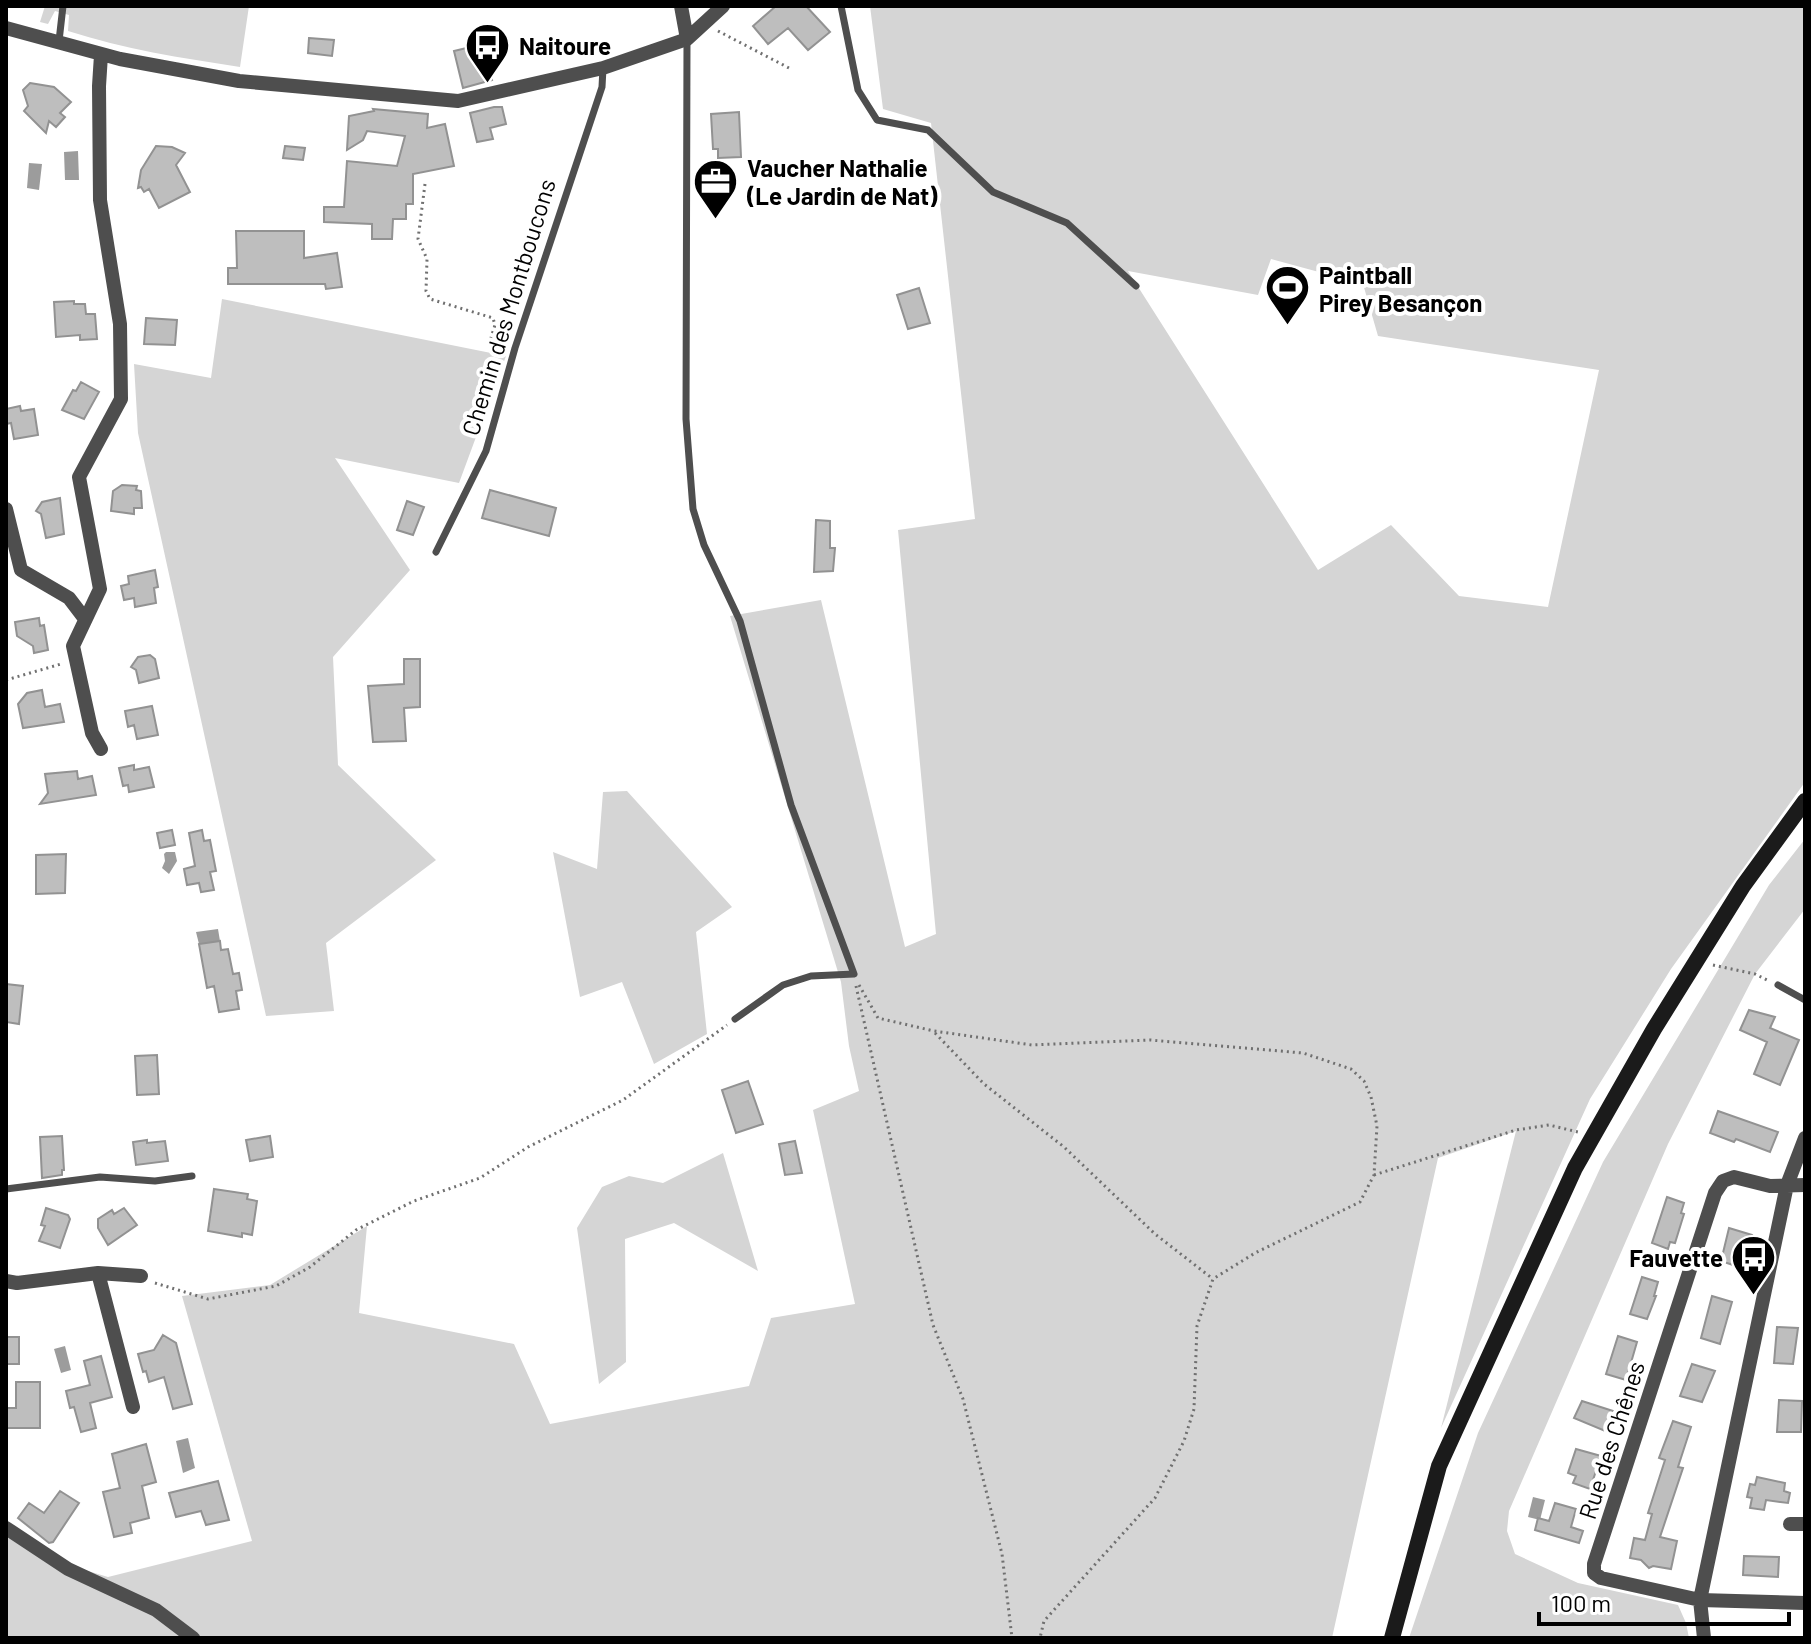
<svg xmlns="http://www.w3.org/2000/svg" width="1811" height="1644" viewBox="0 0 1811 1644" font-family="Barlow,sans-serif">
<style>
.green{fill:#d5d5d5;fill-rule:evenodd}
.water{fill:#9c9c9c}
.building{fill:#bebebe;stroke:#929292;stroke-width:2}
.lines{fill:none;stroke-linecap:round;stroke-linejoin:round}
.path{stroke:#707070;stroke-width:3;stroke-dasharray:2 4;stroke-linecap:butt}
.service{stroke:#4e4e4e;stroke-width:7}
.minor{stroke:#4e4e4e;stroke-width:14}
.secondary{stroke:#1b1b1b;stroke-width:16}
.labels{text-anchor:middle;dominant-baseline:central;stroke-width:8;stroke-linejoin:round;paint-order:stroke}
.poi-label{font-size:24px;font-weight:bold;fill:#000;stroke:#fff;text-anchor:start}
.street-label{font-size:24px;fill:#000;stroke:#fff}
</style>
<rect width="100%" height="100%" fill="#fff"/>
<!-- green -->
<path class="green" d="M45 6H249L240 67C181 58 124 49 68 31L69 15 55 11 48 24 40 22Z
M870 6H1805V782L1671 969 1590 1099 1441 1428 1516 1131 1438 1158 1332 1638H6V1521L78 1568 108 1577 252 1541 182 1296 270 1285 367 1226 359 1313 514 1344 550 1424 749 1386 771 1318 855 1304 813 1110 859 1091 849 1046 841 982 730 616 821 600 905 947 936 934 898 530 975 519 931 123 883 109ZM1271 259 1363 284 1378 336 1599 370 1548 607 1459 596 1391 525 1318 570 1128 271 1258 295Z
M222 299 506 356 459 483 335 458 410 570 333 657 338 765 436 860 326 943 334 1011 266 1016 138 433 134 364 211 378Z
M627 791 732 907 696 932 707 1034 654 1064 622 982 580 997 553 852 597 869 603 792Z
M1805 839V909L1755 974 1668 1144 1509 1511 1507 1531 1515 1554 1578 1583 1678 1605 1686 1623 1689 1638H1409L1478 1433 1603 1162 1769 885Z
M723 1153 758 1271 674 1223 625 1239 626 1362 599 1384 577 1228 602 1187 629 1176 663 1183Z"/>
<!-- water -->
<path class="water" d="M78 151 79 180H65L64 152Z
M29 163 42 164 39 190 27 188Z
M166 852H175L177 861 169 874 162 868 165 861 164 854Z
M218 929 220 941 199 944 196 932Z
M65 1346 71 1370 61 1373 54 1349Z
M188 1438 195 1468 183 1473 176 1441Z
M1533 1497 1545 1500 1540 1520 1528 1517Z"/>
<!-- building -->
<path class="building" d="M776 6H806L830 32 808 50 788 28 768 44 753 26Z
M309 38 334 40 332 56 308 53Z
M483 44 492 80 463 88 454 51Z
M30 83 54 87 71 102 60 113 65 117 56 127 49 121 46 133 24 111 28 106 23 90Z
M494 107H502L506 124 490 128 493 139 477 142 470 113Z
M373 109 428 114 427 128 445 124 454 166 413 174V204H406V219H393L392 239H372V224L324 222V207H344L347 161 397 166 405 136 367 131 363 140 347 150 349 116 374 111Z
M739 112 741 157 718 158V149H713L711 114Z
M156 146 172 147 185 153 176 165 190 192 159 208 149 189 144 192 141 187 138 188 141 170Z
M285 146 305 148 303 160 283 158Z
M236 231H304V258L337 253 342 287 326 289 325 284H228V268H237Z
M919 288 930 323 908 329 897 295Z
M74 301V304H85L86 314H95L97 339 80 340V335L56 337 54 302Z
M146 318 177 320 175 345 144 344Z
M81 382 99 392 84 419 62 410 73 390 76 391Z
M20 406 21 411 34 409 38 435 14 439 11 423 6 424V409Z
M122 485 137 486 136 490 141 491 142 508H134V514L111 511 113 491Z
M490 490 556 508 549 536 482 518Z
M60 498 64 534 46 538 41 514 36 511 42 502Z
M407 501 424 507 413 535 397 530Z
M816 520 830 521V548H835L833 571 814 572Z
M155 570 158 587 154 588 156 603 135 607 134 598 124 600 121 586 129 584 128 576Z
M39 618 40 626 44 625 48 650 34 653 33 646 17 636 15 622Z
M150 655 155 659 159 678 139 683 136 670 131 667 138 657Z
M404 659H420V707L404 708 406 741 373 742 368 686 404 684Z
M42 690 45 707 60 704 64 722 23 728 18 704 27 693Z
M152 706 158 735 137 739 134 725 128 727 125 711Z
M134 765V770L149 767 154 787 129 792 128 785 123 786 119 768Z
M77 771 78 779 92 776 96 795 40 804 48 793 45 774Z
M172 830 175 845 160 848 157 833Z
M202 830 204 841 210 840 216 871 210 872 214 890 201 892 199 883 187 885 184 869 195 866 189 833Z
M66 854 65 893 36 894V855Z
M220 941 221 950 228 949 233 974 239 973 242 990 236 991 239 1009 219 1012 214 986 207 988 199 944Z
M6 984 23 986 19 1024 6 1022Z
M1749 1010 1775 1017 1770 1028 1799 1040 1780 1085 1754 1074 1767 1042 1740 1030Z
M157 1055 159 1094 137 1095 135 1056Z
M748 1081 763 1124 736 1133 722 1090Z
M1718 1111 1778 1132 1770 1152 1736 1139 1734 1142 1710 1133Z
M62 1136 64 1170H62V1175L42 1178 40 1137Z
M270 1136 273 1157 250 1161 246 1140Z
M147 1140V1143L165 1141 168 1161 136 1165 133 1142Z
M795 1141 802 1173 785 1175 779 1144Z
M214 1189 248 1194 247 1199 257 1201 252 1235 242 1233V1237L208 1231Z
M1667 1197 1684 1203 1681 1213 1684 1214 1675 1243 1670 1242 1668 1249 1652 1243Z
M46 1208 68 1215 70 1219 60 1248 39 1241 45 1226 41 1225Z
M124 1208 137 1225 108 1245 98 1228V1219L112 1210 114 1214Z
M1729 1228 1752 1235 1742 1268 1721 1261Z
M1642 1277 1658 1282 1654 1296H1656L1647 1319 1630 1314Z
M1712 1296 1732 1302 1720 1344 1701 1338Z
M1777 1327 1798 1328 1793 1364 1774 1363Z
M163 1335 176 1343 192 1404 173 1409 164 1377 149 1382 146 1371 143 1372 138 1354 154 1350Z
M1618 1336 1637 1342 1626 1380 1606 1374Z
M6 1337H19V1364H6Z
M101 1356 112 1397 90 1403 96 1428 81 1432 74 1407 70 1408 66 1391 90 1385 84 1361Z
M1692 1364 1715 1371 1702 1402 1680 1396Z
M16 1382H40V1428H6V1408H16Z
M1779 1400 1802 1401 1801 1432H1777Z
M1582 1401 1613 1411 1611 1413 1618 1417 1610 1433 1574 1418Z
M1673 1421 1691 1427 1678 1467 1683 1468 1660 1537 1677 1541 1671 1569 1653 1566 1649 1568 1641 1560 1630 1558 1634 1538 1645 1540 1652 1514 1648 1513 1665 1460 1659 1458Z
M146 1444 156 1482 142 1486 149 1518 130 1523 132 1533 114 1537 103 1492 120 1488 112 1454Z
M1576 1449 1601 1456 1590 1489 1573 1483 1576 1476 1568 1473Z
M1757 1477 1785 1483 1784 1491 1790 1493 1788 1503 1766 1500 1764 1510 1750 1508 1752 1498 1747 1497 1750 1484 1755 1485Z
M218 1481 229 1520 206 1525 201 1511 176 1517 169 1493Z
M60 1491 79 1503 53 1542 49 1543 18 1518 29 1503 44 1513Z
M1555 1503 1576 1509 1571 1527 1583 1531 1579 1543 1535 1530 1538 1518 1549 1521Z
M1744 1556 1779 1557 1778 1577 1743 1575Z"/>
<g class="lines">
<!-- path -->
<path class="path" d="M718 31 789 68
M425 184 418 239 427 259 426 291 430 299 493 318 495 325 490 341
M6 680 61 664
M1713 965 1755 974 1767 980
M859 985 878 1018 934 1031 1032 1045 1150 1040 1303 1053 1351 1069 1364 1081 1371 1097 1377 1126 1374 1175 1360 1202 1255 1253 1213 1279 1197 1326 1194 1409 1184 1441 1155 1498 1044 1621 1040 1638
M856 986 933 1325 963 1399 1002 1554 1012 1638
M935 1033 984 1084 1064 1147 1155 1234 1213 1279
M1374 1175 1516 1130 1549 1125 1578 1132
M155 1283 208 1299 276 1286 310 1267 356 1230 414 1201 480 1178 528 1147 623 1100 727 1025"/>
<!-- service -->
<path class="service" d="M841 6 858 90 877 120 928 130 993 192 1067 223 1136 286
M687 39 686 419 693 509 704 545 740 621 791 805 854 974 811 976 783 985 735 1019
M59 41 63 6
M436 552 486 451 515 348 602 87 603 68
M1778 985 1805 1000
M6 1189 100 1177 155 1181 192 1176"/>
<!-- minor -->
<path class="minor" d="M681 6 687 39
M6 28 120 59 239 81 458 101 603 68 687 39 723 6
M6 509 21 570 69 598 85 619
M101 749 92 733 73 646 100 589 79 477 121 399 120 324 100 200 99 86 101 55
M1805 1185 1770 1186 1734 1177 1723 1181 1715 1193 1594 1564V1573L1601 1578 1700 1600 1805 1603
M98 1273 133 1407
M6 1281 17 1283 98 1273 141 1276
M1790 1524H1805
M6 1528 68 1569 156 1610 193 1638
M1704 1638 1700 1600 1787 1185 1805 1138"/>
<!-- secondary -->
<path class="secondary" d="M1392 1638 1439 1466 1575 1168 1654 1029 1743 886 1805 801"/>
</g>
<!-- icons -->
<defs>
<symbol id="bus-pin" viewBox="-11 -11 22 30"><path d="M0 17L-7.5 6A9.5 9.5 0 1 1 7.5 6Z" fill="#000" stroke="#fff"/><path d="M-5-6H5V4H4V6H2V4H-2V6H-4V4H-5ZM-3.5-4V0h7V-4ZM-3.5 1.2v1.5H-2V1.2ZM2 1.2v1.5H3.5V1.2Z" fill="#fff"/></symbol>
<symbol id="office-pin" viewBox="-11 -11 22 30"><path d="M0 17L-7.5 6A9.5 9.5 0 1 1 7.5 6Z" fill="#000" stroke="#fff"/><path d="M-6-3h4V-5.5h4V-3h4V5H-6ZM-1-4.5V-3h2v-1.5ZM-6 0V1H6V0Z" fill="#fff"/></symbol>
<symbol id="stadium-pin" viewBox="-11 -11 22 30"><path d="M0 17L-7.5 6A9.5 9.5 0 1 1 7.5 6Z" fill="#000" stroke="#fff"/><path d="M0-5a6.5 5 0 1 0 0 10a6.5 5 0 1 0 0-10ZM-3.5-1.8h7v3.6h-7Z" fill="#fff"/></symbol>
</defs>
<g fill-rule="evenodd">
<use href="#bus-pin" x="462" y="20" width="51" height="69"/>
<use href="#office-pin" x="690" y="156" width="51" height="69"/>
<use href="#stadium-pin" x="1262" y="262" width="51" height="69"/>
<use href="#bus-pin" x="1728" y="1232" width="51" height="69"/>
</g>
<g class="labels">
<!-- poi labels -->
<g class="poi-label">
<text x="519" y="45">Naitoure</text>
<text x="747" y="167">Vaucher Nathalie<tspan x="747" dy="28">(Le Jardin de Nat)</tspan></text>
<text x="1319" y="274">Paintball<tspan x="1319" dy="28">Pirey Besançon</tspan></text>
<text x="1723" y="1257" text-anchor="end">Fauvette</text>
</g>
<!-- street labels -->
<g class="street-label">
<text transform="translate(508 307) rotate(-73)">Chemin des Montboucons</text>
<text transform="translate(1611 1440) rotate(-72)">Rue des Chênes</text>
</g>
</g>
<!-- border -->
<rect width="1811" height="1644" fill="none" stroke="#000000" stroke-width="16"/>
<!-- scale -->
<path d="M1539 1612v12h250v-12" fill="none" stroke="#000000" stroke-width="4"/>
<text x="1551" y="1612" font-size="24" fill="#000000" stroke="#ffffff" stroke-width="6" paint-order="stroke">100 m</text>
</svg>
